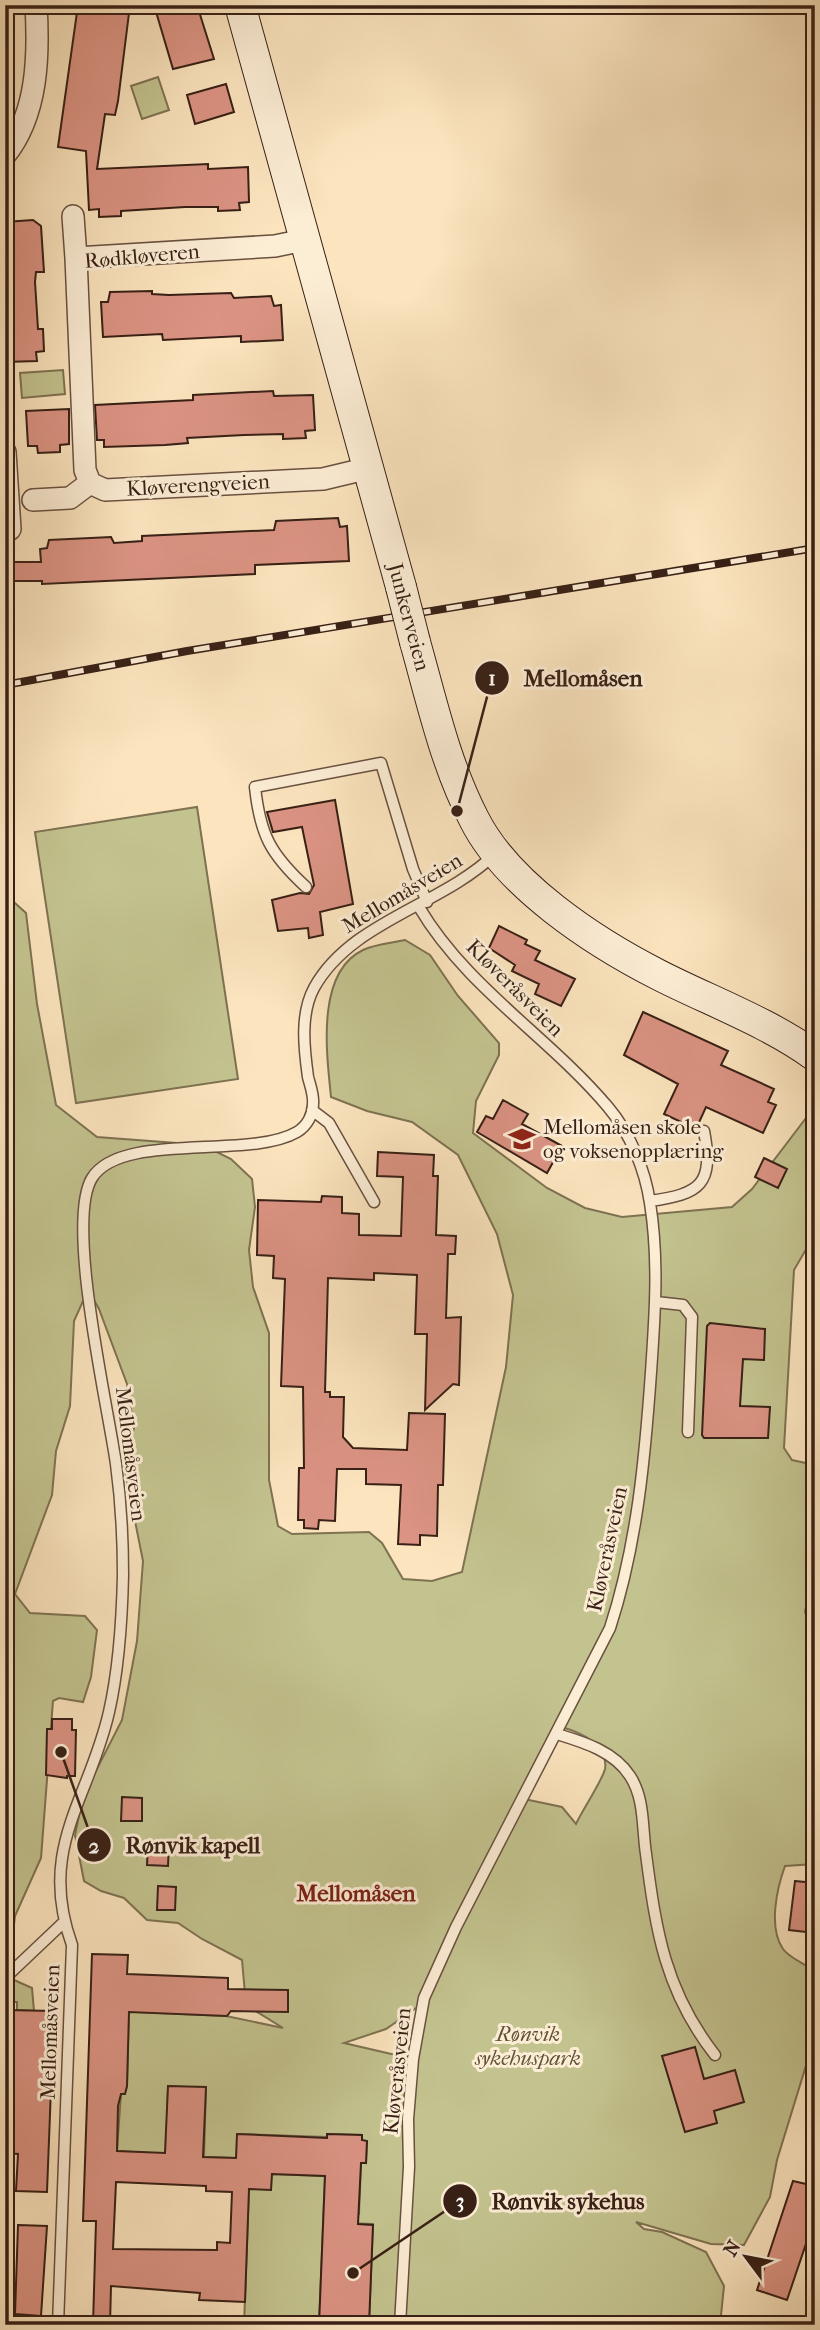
<svg xmlns="http://www.w3.org/2000/svg" width="820" height="2330" viewBox="0 0 820 2330" font-family="'IM FELL French Canon',serif">
<style>
.green{fill:#c3c38f;stroke:#7e7252;stroke-width:2;fill-rule:evenodd}
.building{fill:#db9383;stroke:#382016;stroke-width:2;fill-rule:evenodd}
.lines{fill:none;stroke-linecap:round;stroke-linejoin:round}
.lane-casing{stroke:#695140;stroke-width:13}
.street-casing{stroke:#695140;stroke-width:24}
.secondary-casing{stroke:#382016;stroke-width:32}
.lane{stroke:#fcedd5;stroke-width:10}
.street{stroke:#fcedd5;stroke-width:21}
.secondary{stroke:#fcedd5;stroke-width:30}
.rail-casing{stroke:#382016;stroke-width:8}
.rail{stroke:#fcedd5;stroke-width:5;stroke-dasharray:16;stroke-linecap:butt}
.secondary-bridge-casing{stroke:#382016;stroke-width:32;stroke-linecap:butt}
.secondary-bridge{stroke:#fcedd5;stroke-width:30}
.labels{text-anchor:middle;dominant-baseline:central;stroke-width:6;stroke-linejoin:round;paint-order:stroke}
.street-label{font-size:21px;fill:#382016;stroke:#fcedd5}
.poi-label{font-size:21px;fill:#382016;stroke:#fcedd5;text-anchor:start}
.park-label{font-size:21px;font-style:italic;fill:#62513a;stroke:#fcedd5}
.neighbourhood-label{font-size:23px;font-weight:bold;fill:#7a1f14;stroke:#fcedd5}
.leader{fill:none;stroke:#382016;stroke-width:2.5}
.callout-dot{fill:#382016;stroke:#fcedd5;stroke-width:2.5}
.mark-label{font-size:21px;text-anchor:middle;font-weight:bold;fill:#fff}
.callout-label{font-size:23px;text-anchor:middle;font-weight:bold;fill:#382016;stroke:#fcedd5;stroke-width:6;stroke-linejoin:round;paint-order:stroke}
</style>
<rect width="100%" height="100%" fill="#fbe4be"/>
<filter id="stains"><feTurbulence type="fractalNoise" baseFrequency=".00286" numOctaves="4"/><feColorMatrix values="0 0 0 0 .2 0 0 0 0 .09 0 0 0 0 .02 0 0 0 .5 -.17"/></filter>
<radialGradient id="worn" r=".72"><stop offset=".6" stop-color="#630" stop-opacity="0"/><stop offset="1" stop-color="#630" stop-opacity=".3"/></radialGradient>
<!-- green -->
<path class="green" d="M158 77 169 110 142 119 131 86Z
M63 370 65 394 22 398 20 373Z
M197 807 238 1079 76 1103 35 832Z
M5 894 26 913 37 1004 56 1105 97 1137 203 1145 231 1159 252 1179 255 1207 249 1250 253 1287 269 1333V1480L278 1526 292 1534 369 1532 382 1543 403 1579 432 1581 462 1572 506 1367 513 1295 497 1234 458 1155 412 1122 367 1111 331 1097C327 1056 315 973 363 950 375 944 392 943 405 940L430 955 458 996 499 1043V1055L476 1101 473 1133 547 1188 585 1208 622 1217 732 1207 752 1189 806 1118 815 1128V1234L794 1270 784 1448 792 1460 815 1465V1559L805 1612 810 1626 815 1627V1864L785 1866C777 1888 768 1927 783 1949 789 1958 806 1964 815 1972L812 2046 777 2160 770 2197 744 2245 711 2244 636 2222 644 2229 662 2232 706 2252 724 2286 720 2325H369L373 2224 344 2223 359 2214 361 2162 366 2163 367 2141H362V2135L328 2134 327 2137 238 2134V2158L204 2157 206 2088 168 2086 166 2154 117 2151 121 2093H125L127 2085 129 2005 137 2012 226 2016 283 2028 246 2005 242 1960 202 1939 178 1923 147 1920 124 1898 101 1891 84 1881 75 1835 83 1796 122 1720 137 1641 143 1561 124 1466 134 1428 127 1384 99 1309 88 1290 74 1321 70 1406 56 1451 52 1495 15 1594 30 1613 85 1616 97 1630 91 1677 83 1702 59 1698 53 1701 41 1858 15 1916 10 1959 5 1961ZM561 1727C580 1732 609 1745 605 1769 603 1779 582 1811 576 1824L562 1807 524 1799ZM422 2004 413 2059 344 2043 386 2029Z
M5 1976 32 1988 34 2011 17 2010V2002H5Z
M271 2174 325 2176 319 2325H244L249 2189H271Z"/>
<!-- building -->
<path class="building" d="M78 5H130L118 101 115 115 105 114 97 169 208 164V169L248 167 249 202 239 203 240 210 218 211V207H185L121 211V216L99 217V209L89 210 86 151 58 147Z
M154 5H197L214 59 173 69Z
M226 84 234 112 195 124 187 95Z
M33 220 41 226 44 272H36L35 282 38 329H43L44 351 36 352 37 361 5 362V222Z
M152 291V294L169 295 231 293 234 298 271 296 274 306 281 305 283 340 241 342V336L163 340 162 334 103 337 101 302H108L110 292Z
M273 391 274 396 313 395 315 430 305 431 306 438 283 439V434L244 435 187 438 188 443 165 445 104 447V440H97L95 405 193 400V395Z
M69 409V444L60 445V452L38 453 37 446H28L26 411Z
M338 518 340 527 347 526 349 561 255 565V574L42 584V581H11V562H41L40 549 47 548 49 540 111 537 114 543 142 541V536L274 530 276 521Z
M335 800 353 904 320 912 323 935 309 938 308 928 278 931 272 900 300 893 309 894 314 885 302 827 273 832 267 812Z
M499 926 527 940 525 944 540 951 535 960 575 979 561 1006 535 994 539 984 512 971 515 965 489 948Z
M643 1012 728 1051 721 1065 774 1089 768 1102 776 1105 763 1133 706 1107 696 1129 664 1114 678 1084 624 1055Z
M503 1100 528 1114 522 1124 562 1146 547 1173 477 1132 486 1116 493 1119Z
M378 1152 434 1155 433 1176H438L436 1235 456 1236 455 1254H448L446 1318 461 1317 459 1385 453 1384 425 1410 427 1334H415L417 1275 374 1273V1280L328 1278 325 1392H330V1397H344L343 1437 353 1448 407 1450 409 1413 445 1414 443 1485H438L437 1536 420 1535V1545L398 1544 401 1485 366 1484V1469H337L335 1521 319 1520 318 1529 304 1528V1520H298L299 1468H304L303 1387 281 1386 285 1279 273 1278 274 1256 257 1255 258 1200 321 1202 322 1196 342 1197V1213L359 1214V1235L401 1236 403 1177 377 1176Z
M764 1158 787 1169 778 1188 755 1177Z
M710 1323 765 1329 764 1360 743 1359 740 1406 770 1407 768 1438H704L702 1435 707 1326Z
M52 1719H72V1730H76L75 1776H67V1778L46 1775 47 1729H52Z
M122 1797 142 1798V1821H121Z
M148 1842H169L168 1866 147 1865Z
M795 1881 815 1883V1933L789 1930Z
M158 1886 176 1887 175 1910H157Z
M92 1954 128 1955 127 1974 228 1978V1989L288 1990V2012L231 2011 227 2016 129 2012 127 2086 125 2094H121L118 2106 117 2151 165 2153 168 2086 206 2087 203 2157 236 2158 237 2134 327 2138V2134L362 2135V2140L367 2141 366 2163H361L358 2224 373 2225 369 2325H319L325 2176 272 2174 271 2190 249 2189 245 2302 199 2300 200 2293 111 2286 110 2325H93L96 2221H83ZM116 2182 206 2186V2191L232 2192 230 2243 217 2242V2250L113 2249Z
M5 2010 54 2011 52 2052 57 2053 56 2088H51L47 2192 16 2191 18 2154 5 2153V2130H12L14 2092 5 2091Z
M695 2047 704 2079 735 2070 744 2102 714 2111 717 2123 685 2132 662 2056Z
M793 2181 815 2186V2217L787 2300 757 2290Z
M18 2225 47 2226 41 2316 15 2314Z"/>
<g class="lines">
<defs>
<path id="lane" d="M306 887C270 854 260 834 255 787L381 763 413 869 427 902
M312 1110 329 1123 374 1202
M650 1201C701 1194 714 1184 704 1131
M656 1302 683 1305 692 1317 688 1432
M557 1734C583 1742 614 1751 630 1776 645 1799 642 1828 646 1854 656 1931 665 1991 715 2055
M7 1976 64 1922
M58 2325 72 1945C37 1848 89 1800 109 1712 119 1668 122 1620 123 1575 123 1538 121 1501 116 1464 108 1406 65 1222 92 1178 121 1131 249 1160 297 1132 307 1126 313 1115 313 1104 314 1095 310 1085 308 1077 304 1048 300 1014 314 988 351 921 441 906 495 854
M400 2325 409 2167 408 2119 413 2059 424 1998 456 1927 610 1628C637 1545 645 1458 651 1372 655 1315 659 1259 650 1203 645 1169 630 1133 608 1107 549 1037 466 987 419 907"/>
<path id="street" d="M5 155C38 114 39 55 36 5
M73 216 76 258
M5 452 10 529
M90 483 85 470 76 258 275 246 304 240
M90 483 105 490 323 479 369 468
M33 500 70 498 90 483"/>
<path id="secondary" d="M240 5 401 587
M415 642C432 702 445 763 474 819 507 885 594 942 659 975 710 1001 768 1022 815 1056"/>
</defs>
<!-- lane casing -->
<use href="#lane" class="lane-casing"/>
<!-- street casing -->
<use href="#street" class="street-casing"/>
<!-- secondary casing -->
<use href="#secondary" class="secondary-casing"/>
<!-- lane -->
<use href="#lane" class="lane"/>
<!-- street -->
<use href="#street" class="street"/>
<!-- secondary -->
<use href="#secondary" class="secondary"/>
<defs>
<path id="rail" d="M5 685 187 651 815 548"/>
</defs>
<!-- rail casing -->
<use href="#rail" class="rail-casing"/>
<!-- rail -->
<use href="#rail" class="rail"/>
<defs>
<path id="secondary-bridge" d="M401 587 415 642"/>
</defs>
<!-- secondary-bridge casing -->
<use href="#secondary-bridge" class="secondary-bridge-casing"/>
<!-- secondary-bridge -->
<use href="#secondary-bridge" class="secondary-bridge"/>
</g>
<!-- icons -->
<defs>
<symbol id="school-bare" viewBox="-9 -9 18 18"><path d="M0-5L7-2L0 1L-7-2ZM-4 1L0 2.5L4 1V4Q0 6-4 4Z" fill="#8f2418" stroke="#fcedd5" stroke-width="2.5" paint-order="stroke"/></symbol>
</defs>
<g fill-rule="evenodd">
<use href="#school-bare" x="503" y="1120" width="38" height="38"/>
</g>
<g class="labels">
<!-- street labels -->
<g class="street-label">
<text transform="translate(142 256) rotate(-5)">Rødkløveren</text>
<text transform="translate(198 485) rotate(-3)">Kløverengveien</text>
<text transform="translate(409 617) rotate(75)">Junkerveien</text>
<text transform="translate(402 893) rotate(-31)">Mellomåsveien</text>
<text transform="translate(515 988) rotate(45)">Kløveråsveien</text>
<text transform="translate(131 1454) rotate(83)">Mellomåsveien</text>
<text transform="translate(607 1549) rotate(-78)">Kløveråsveien</text>
<text transform="translate(50 2032) rotate(-88)">Mellomåsveien</text>
<text transform="translate(397 2071) rotate(-84)">Kløveråsveien</text>
</g>
<!-- poi labels -->
<g class="poi-label">
<text x="543" y="1127">Mellomåsen skole<tspan x="543" dy="24">og voksenopplæring</tspan></text>
</g>
<!-- park labels -->
<g class="park-label">
<text x="528" y="2034">Rønvik<tspan x="528" dy="24">sykehuspark</tspan></text>
</g>
<!-- neighbourhood labels -->
<g class="neighbourhood-label">
<text x="356" y="1893">Mellomåsen</text>
</g>
</g>
<!-- callouts -->
<path class="leader" d="M457 811L492 678M61 1752L94 1845M353 2273L460 2201"/>
<g class="callout-dot">
<circle cx="457" cy="811" r="7"/>
<circle cx="61" cy="1752" r="7"/>
<circle cx="353" cy="2273" r="7"/>
<circle cx="492" cy="678" r="18"/>
<circle cx="94" cy="1845" r="18"/>
<circle cx="460" cy="2201" r="18"/>
</g>
<g class="mark-label">
<text x="492" y="685">1</text>
<text x="94" y="1853">2</text>
<text x="460" y="2208">3</text>
</g>
<g class="callout-label">
<text x="583" y="686">Mellomåsen</text>
<text x="193" y="1853">Rønvik kapell</text>
<text x="568" y="2209">Rønvik sykehus</text>
</g>
<!-- margin -->
<rect width="820" height="2330" fill="none" stroke="#fbe4be" stroke-width="28"/>
<rect x="7" y="7" width="806" height="2316" fill="none" stroke="#382016" stroke-width="3.5"/>
<rect x="14" y="14" width="792" height="2302" fill="none" stroke="#382016" stroke-width="2"/>
<!-- north arrow -->
<g transform="translate(746 2257) rotate(302)" stroke="#fcedd5" stroke-width="5" paint-order="stroke">
<path d="M0-5L12 26L0 18L-12 26Z" fill="#382016"/>
<text y="-10" font-size="19" font-weight="bold" text-anchor="middle" fill="#382016">N</text>
</g>
<rect width="100%" height="100%" filter="url(#stains)"/>
<rect width="100%" height="100%" fill="url(#worn)"/>
</svg>
